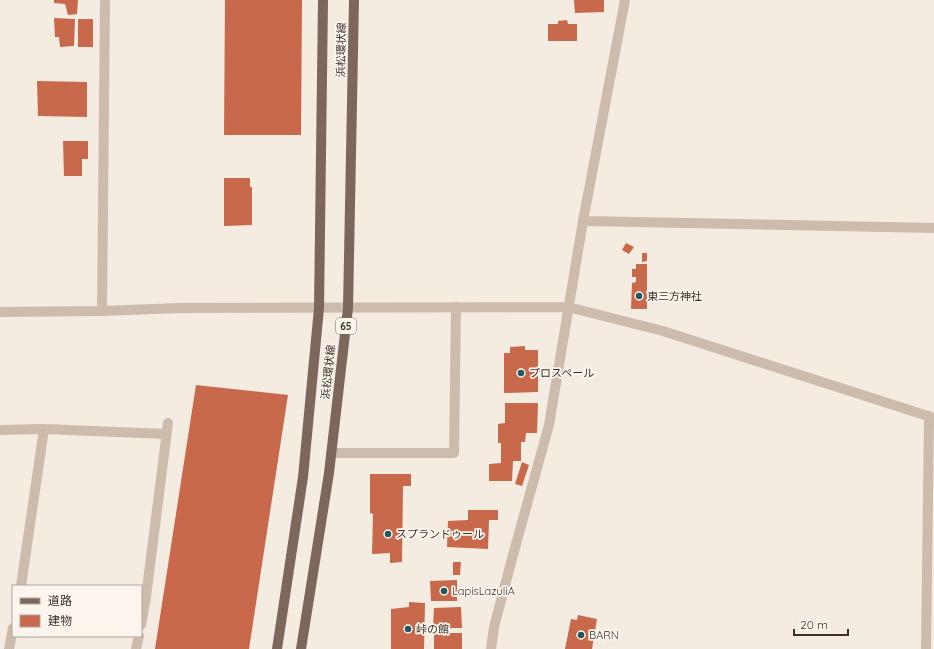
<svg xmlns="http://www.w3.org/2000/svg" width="934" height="649" viewBox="0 0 934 649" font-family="Quicksand,'Noto Sans JP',sans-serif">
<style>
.building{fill:#c8694b}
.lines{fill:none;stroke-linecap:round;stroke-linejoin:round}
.minor{stroke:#cdbbac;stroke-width:10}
.major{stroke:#7d675c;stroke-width:10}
.poi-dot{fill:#1f5a5e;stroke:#fbf5ee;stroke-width:1.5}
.labels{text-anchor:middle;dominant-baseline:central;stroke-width:3.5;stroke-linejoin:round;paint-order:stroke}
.shield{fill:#fbf5ee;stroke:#756b66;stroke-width:1}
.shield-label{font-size:10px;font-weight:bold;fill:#3b302b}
.street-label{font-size:11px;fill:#3b302b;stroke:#fbf5ee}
.poi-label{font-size:11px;fill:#3b302b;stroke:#fbf5ee;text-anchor:start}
</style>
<rect width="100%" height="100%" fill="#f4ebe1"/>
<!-- building -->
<path class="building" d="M54 0H78L77 14 68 15 65 4 54 3Z
M225 0H302L301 135H224Z
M574 0H604V12L575 13Z
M54 18 75 19 74 46 60 47 59 37H55Z
M78 19H93V47H78Z
M567 20 568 24H577V41H548V24H558V21Z
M37 81 87 82V117L38 116Z
M63 141H88V159H82V176H64Z
M224 178H250V187H252V225L224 226Z
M626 243 634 247 629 254 622 250Z
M642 253H647V261L642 262Z
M636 264H647V309H631L632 283 636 282V277H632V269H636Z
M525 346V350H538V392L504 393V353H510V347Z
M196 385 288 395 249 649H155Z
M505 403H538L537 433H526L525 442H521V461H513L512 481H489V464L501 463V443H498V424L505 423Z
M522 462 529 465 522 486 515 484Z
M370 474H411V486H403L402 562 390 563V553L372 554 373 514 370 513Z
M468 510H498V520H489L488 549 447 547 448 521 468 520Z
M453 562H461L460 575H453Z
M457 580V601H431L430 581Z
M409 602 425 603 424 649H391V609L409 607Z
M461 607 462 628H433L434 608Z
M578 615 597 619 592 649H565L571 619 577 620Z
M434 633H462V649H434Z"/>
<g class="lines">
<!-- minor -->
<path class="minor" d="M583 221 625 0
M102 311 105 0
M0 312 102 311 180 308 568 307 663 331 934 418
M0 430 44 429 166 434
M331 453H454L456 307
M21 586 44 429
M141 625 146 597 168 423
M9 649 13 628
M136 649 139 636
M491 649 494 627 513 555 549 425 583 221 934 228
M926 649 929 416"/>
<!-- major -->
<path class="major" d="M277 649 303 477 319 308 323 0
M301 649 329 473 348 308 354 0"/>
</g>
<!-- markers -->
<g class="poi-dot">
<circle cx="639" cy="296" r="4"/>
<circle cx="521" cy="373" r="4"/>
<circle cx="388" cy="534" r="4"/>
<circle cx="444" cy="591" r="4"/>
<circle cx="408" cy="629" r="4"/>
<circle cx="581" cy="635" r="4"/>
</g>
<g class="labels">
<!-- shield labels -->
<rect class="shield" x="336" y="318" width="20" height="16" rx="3"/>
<g class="shield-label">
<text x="346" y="326">65</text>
</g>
<!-- street labels -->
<g class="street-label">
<text transform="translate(341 50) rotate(-89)">浜松環状線</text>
<text transform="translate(328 372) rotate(-84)">浜松環状線</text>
</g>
<!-- poi labels -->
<g class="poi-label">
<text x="647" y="296">東三方神社</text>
<text x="529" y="373">プロスペール</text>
<text x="396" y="534">スプランドゥール</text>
<text x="452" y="591">LapisLazuliA</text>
<text x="416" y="629">峠の館</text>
<text x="589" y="635">BARN</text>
</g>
</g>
<!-- legend -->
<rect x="12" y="585" width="130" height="52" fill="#fbf5ee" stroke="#aea6a0"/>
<rect x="20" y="598" width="20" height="6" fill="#7d675c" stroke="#aea6a0"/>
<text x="48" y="605" font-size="12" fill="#3b302b">道路</text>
<rect x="20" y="615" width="20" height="12" fill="#c8694b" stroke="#aea6a0"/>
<text x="48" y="625" font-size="12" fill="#3b302b">建物</text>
<!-- scale -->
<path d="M794 629v6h54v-6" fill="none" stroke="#3b302b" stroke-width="2"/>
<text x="800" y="629" font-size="12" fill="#3b302b" stroke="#fbf5ee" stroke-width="3" paint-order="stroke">20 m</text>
</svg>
